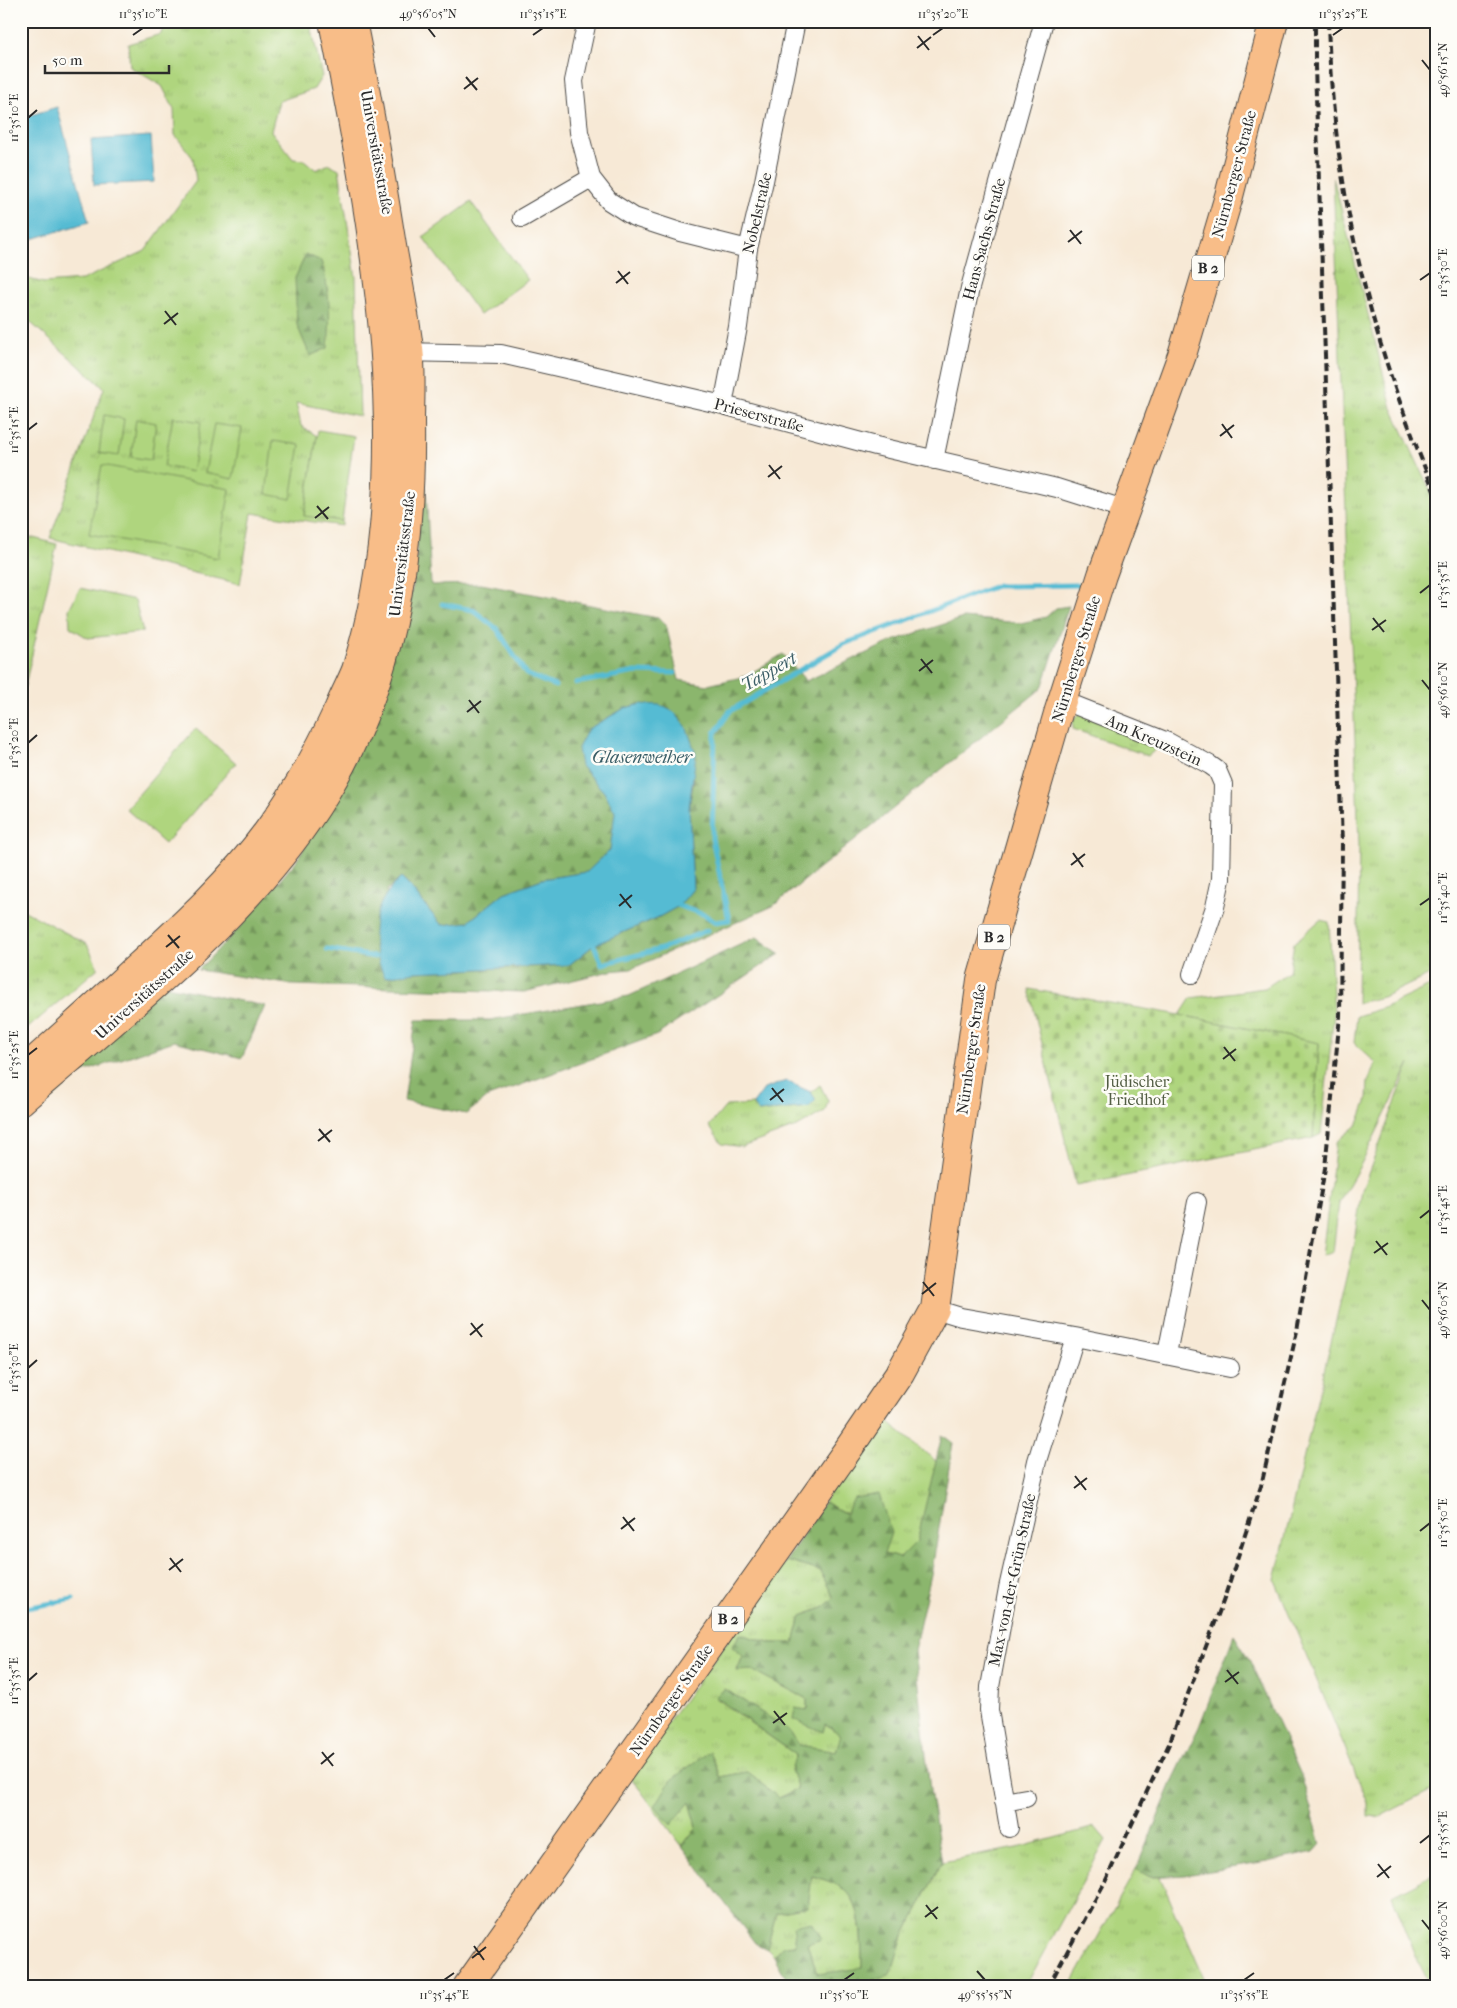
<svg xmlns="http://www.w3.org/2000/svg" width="1457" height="2008" viewBox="0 0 1457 2008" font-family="'IM FELL French Canon',serif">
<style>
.grass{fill:url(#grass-tufts);stroke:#6d8054}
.forest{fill:url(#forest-firs);stroke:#5b704c;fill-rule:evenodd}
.cemetery{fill:url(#cemetery-stones);stroke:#6d8054}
.pitch{fill:#afd57e;stroke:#6d8054}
.water{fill:#55bbd3;stroke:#40737f}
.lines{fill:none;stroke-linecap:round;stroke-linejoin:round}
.stream{stroke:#55bbd3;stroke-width:5}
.minor-casing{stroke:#4a4845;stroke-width:20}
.primary-casing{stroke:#4a4845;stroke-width:30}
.minor{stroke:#fff;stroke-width:18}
.primary{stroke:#f8bd88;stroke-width:28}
.rail{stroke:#2b2b2b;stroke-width:4;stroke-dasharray:8 4;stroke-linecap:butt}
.ticks{fill:none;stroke:#2b2b2b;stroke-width:2}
.labels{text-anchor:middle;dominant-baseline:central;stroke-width:5;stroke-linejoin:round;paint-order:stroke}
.shield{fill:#fdfcf7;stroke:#6a6a68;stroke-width:1}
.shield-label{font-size:15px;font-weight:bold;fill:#2b2b2b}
.street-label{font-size:16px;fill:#2b2b2b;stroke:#fdfcf7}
.park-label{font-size:16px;fill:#535e44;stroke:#fdfcf7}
.water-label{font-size:18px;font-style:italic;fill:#3a5d66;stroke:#fdfcf7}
.neatline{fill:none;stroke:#2b2b2b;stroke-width:2}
.ticks-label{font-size:12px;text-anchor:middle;fill:#2b2b2b}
</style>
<defs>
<pattern id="grass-tufts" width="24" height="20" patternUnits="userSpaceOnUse" patternTransform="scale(1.25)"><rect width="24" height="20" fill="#afd57e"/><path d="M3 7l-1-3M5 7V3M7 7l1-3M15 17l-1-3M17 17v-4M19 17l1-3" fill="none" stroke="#97b76d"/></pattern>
<pattern id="forest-firs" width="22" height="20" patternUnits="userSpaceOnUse" patternTransform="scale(1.25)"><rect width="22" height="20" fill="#8bb66d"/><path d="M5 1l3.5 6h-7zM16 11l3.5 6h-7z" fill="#72945a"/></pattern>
<pattern id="cemetery-stones" width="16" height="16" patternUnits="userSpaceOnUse" patternTransform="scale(1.25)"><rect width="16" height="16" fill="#afd57e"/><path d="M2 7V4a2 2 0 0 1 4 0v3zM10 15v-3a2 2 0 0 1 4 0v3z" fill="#97b76d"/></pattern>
</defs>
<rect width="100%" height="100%" fill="#fdfcf7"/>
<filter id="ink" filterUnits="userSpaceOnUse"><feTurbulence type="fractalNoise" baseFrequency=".02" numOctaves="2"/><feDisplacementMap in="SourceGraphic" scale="10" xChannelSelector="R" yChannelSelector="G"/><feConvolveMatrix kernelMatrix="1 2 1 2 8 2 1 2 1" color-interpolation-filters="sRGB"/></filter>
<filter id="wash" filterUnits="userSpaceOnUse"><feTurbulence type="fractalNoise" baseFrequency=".0096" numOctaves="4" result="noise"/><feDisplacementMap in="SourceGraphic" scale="20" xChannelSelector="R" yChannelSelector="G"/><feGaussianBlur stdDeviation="1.12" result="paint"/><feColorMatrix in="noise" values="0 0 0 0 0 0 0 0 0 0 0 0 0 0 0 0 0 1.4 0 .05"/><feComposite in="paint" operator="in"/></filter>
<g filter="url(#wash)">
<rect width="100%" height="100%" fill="#f7e9d6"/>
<!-- grass -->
<path class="grass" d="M165 21H310L322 76 314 89 279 101 271 131 293 159 304 160 316 170 329 164 339 169 356 278 360 416 296 403 301 426 317 436 304 515 342 521V526L252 513 240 584 50 538 104 388 21 314V277L44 283 82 280 145 251 196 181 193 158 175 135 174 109 162 86 130 67 128 44 161 34Z
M1333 177 1392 408 1436 503V972L1383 997 1357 1003 1359 845Z
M21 535 57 544 21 703Z
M1082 712 1155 741V750L1148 756 1073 729V719Z
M21 909 87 944 98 968 21 1034Z
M1320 920 1329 922 1334 1014 1321 1134 1313 1138 1319 1043 1180 1015 1191 998 1265 988 1289 972 1294 943Z
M1436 983V1788L1379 1817 1368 1816V1803L1275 1580 1353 1248 1362 1190 1410 1063 1361 1164 1339 1202 1333 1252 1322 1256 1336 1142 1358 1124 1367 1100 1368 1081 1376 1063 1354 1043 1357 1016 1383 1008Z
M820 1085 828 1101 825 1111 799 1126 742 1147 722 1144 709 1126 726 1106 753 1104 758 1112 809 1107 816 1100 811 1092Z
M879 1415 937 1462 917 1541 900 1558 884 1554 847 1514 824 1502Z
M786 1561 820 1571 834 1598 823 1608 801 1616 794 1643H770L740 1634 743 1656 737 1670H752L807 1699V1710L823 1732 825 1723 841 1735 836 1751 799 1745 790 1731 725 1689 715 1698 796 1755 791 1770 798 1789 779 1798 747 1772 720 1777 710 1751 690 1801 697 1827 682 1846 629 1775Z
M1095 1827 1106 1840 1025 1987H864L868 1982 891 1974 901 1942 942 1862 1017 1848Z
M1136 1869 1150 1877H1160L1208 1987H1070Z
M1436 1872V1987H1431L1419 1963 1392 1895Z
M812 1876C826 1880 844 1885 852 1898 862 1914 862 1950 862 1969L818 1974 807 1944 783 1946 774 1956 767 1949 776 1913 807 1907Z"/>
<!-- forest -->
<path class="forest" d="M306 254 321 261C330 290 331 317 328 348L310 356 297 325 295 278Z
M423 487 426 488 431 585 481 584 658 618 666 625 679 680 708 685 746 676 783 654 806 681 895 640 963 618 1021 623 1046 617 1056 608 1069 606 1042 688 773 906 631 969 610 971 524 992 293 985 198 970 241 926 297 860 352 765 413 587ZM641 704 694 779 689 807 693 889 679 906 659 917 594 945 569 965 414 972 385 977 387 890 401 878C417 891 427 910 442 925L468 922 504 893 542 879 587 872 610 850 616 813 604 792 581 766 588 729 625 708Z
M757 937 780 954 657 1035 488 1097 466 1114 404 1101 416 1020H490L629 996Z
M162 985 265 1006 242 1058 174 1041 80 1073 21 1125V1111Z
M942 1435 953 1443 932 1570 914 1650 930 1790 942 1862 901 1942 891 1974 868 1982 864 1987H791L774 1956 783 1946 796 1945 793 1926 812 1922 822 1939 807 1944 818 1974 862 1968C862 1951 862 1913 852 1898 844 1885 826 1880 812 1876L808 1907 776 1913 767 1949 755 1943 682 1846 697 1827 690 1802 671 1825 655 1806 671 1780 710 1751 720 1777 747 1772 779 1798 798 1789 791 1770 796 1755 715 1697 725 1689 790 1731 799 1745 836 1751 841 1735 825 1724 823 1732 793 1719 795 1708 807 1710V1699L752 1670 737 1671 743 1656 732 1647 740 1634 770 1643H794L801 1616 823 1608 834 1598 820 1571 786 1561 824 1502 846 1514 854 1498 879 1494 891 1533 884 1554 900 1558 917 1541Z
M1234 1635 1249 1659 1301 1775 1321 1844 1314 1852 1268 1862 1185 1875 1150 1877 1136 1869 1175 1776 1199 1727Z"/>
<!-- cemetery -->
<path class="cemetery" d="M1029 989 1180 1015 1319 1043 1313 1138 1076 1186Z"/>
<!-- pitch -->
<path class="pitch" d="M471 202 528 280 480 315 423 237Z
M104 415 124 419 119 456 99 453Z
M173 417 201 422 192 472 164 466Z
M136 419 156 423 151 460 131 457Z
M214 424 242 428 233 479 205 473Z
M318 430 354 436 342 521 304 516Z
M273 441 300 445 291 499 266 494Z
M102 465 230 489 218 558 89 534Z
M80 588 135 600 143 632 88 638 70 627 69 609Z
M196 728 236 763 165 844 126 809Z"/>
<!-- water -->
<path class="water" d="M57 107 89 222 32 239 21 200V118Z
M151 136 154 182 94 185 91 140Z
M641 704 660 705 674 712 686 726 696 754 689 807 693 889 679 906 659 917 594 945 569 965 414 972 385 977C367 941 370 905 401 878 417 892 427 910 442 925L468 922 504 893 542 879 587 872 610 850 615 812 604 792 581 766 578 748 588 729 625 708Z
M786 1081 811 1092 816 1100 809 1107 758 1112 753 1104 764 1089Z"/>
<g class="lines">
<!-- stream -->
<path class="stream" d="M442 604 473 610 497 629 526 674 555 686
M576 683 636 672 675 673
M679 906 705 915 715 922 729 920 712 838 715 733 730 711 844 644 996 586 1078 585
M594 945 602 964 661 949 708 930
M327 949 375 957
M21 1609 73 1599"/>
</g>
</g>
<g filter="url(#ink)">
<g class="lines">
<defs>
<path id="minor" d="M587 21 574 81 579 132 591 178 609 201 634 217 680 232 748 249
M522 218 591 178
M399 352 501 354 723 405 876 446 1057 488 1127 510
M723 405 738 327 748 249 764 181 796 21
M934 460 970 288 1044 21
M1062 700 1168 742 1210 765 1217 770 1223 784 1221 879 1215 907 1192 974
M935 1309 961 1317 1075 1337 1230 1368
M1167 1354 1197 1202
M1004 1802 1026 1798
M1009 1828 989 1710 990 1687 1008 1588 1037 1461 1075 1337"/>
<path id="primary" d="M21 1073C58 1040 95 1007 131 973 179 929 229 884 268 831 296 793 319 751 339 708 344 695 351 683 356 670 421 463 374 228 333 21
M21 1101C123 1012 242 921 317 806 391 692 412 557 410 423 410 399 412 373 409 349 405 315 398 280 392 246 380 171 367 96 352 21
M467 1987 849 1448 900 1373 935 1309 981 980 1059 710 1102 575 1182 355 1229 196 1274 21"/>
</defs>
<!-- minor casing -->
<use href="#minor" class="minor-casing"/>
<!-- primary casing -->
<use href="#primary" class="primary-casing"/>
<!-- minor -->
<use href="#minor" class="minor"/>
<!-- primary -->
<use href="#primary" class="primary"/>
<!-- rail -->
<path class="rail" d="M1328 21C1331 127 1348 234 1378 335 1394 390 1415 443 1436 496
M1048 1987 1106 1880 1169 1744 1224 1599 1261 1486 1297 1331 1325 1168 1340 1016 1342 844 1315 67V21"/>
</g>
</g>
<!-- ticks -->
<path class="ticks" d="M428 28 435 37M133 35 143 28M533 35 543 28M933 35 943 28M1333 35 1343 28M918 36 929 50M917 48 931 37M1422 60 1430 70M466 77 477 90M464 89 478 78M28 118 37 110M1070 230 1081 244M1068 242 1082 231M618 271 628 284M1420 280 1430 273M616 283 630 272M165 311 176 325M164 324 178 313M1222 424 1232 438M28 430 37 423M1220 436 1234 425M769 465 780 479M768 477 782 466M317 506 328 519M315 518 329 507M1420 593 1430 585M1373 618 1384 632M1372 630 1386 620M921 659 932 673M919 671 933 660M1422 680 1430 690M469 700 479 713M467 712 481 701M28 743 37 735M1073 853 1083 867M1071 865 1085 854M620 894 631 908M1420 905 1430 898M619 906 632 895M168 935 179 948M166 947 180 936M1224 1047 1235 1061M28 1055 37 1048M1223 1059 1236 1049M772 1088 783 1102M770 1100 784 1089M319 1129 330 1142M318 1141 332 1130M1420 1218 1430 1210M1376 1241 1387 1255M1374 1253 1388 1243M923 1282 934 1296M922 1294 936 1283M1422 1300 1430 1310M471 1323 482 1337M470 1335 483 1324M28 1368 37 1360M1075 1476 1086 1490M1074 1488 1087 1478M623 1517 634 1531M621 1529 635 1518M1420 1531 1430 1523M170 1558 181 1572M169 1570 183 1559M1227 1670 1238 1684M28 1681 37 1673M1225 1682 1239 1672M774 1711 785 1725M773 1723 787 1713M322 1752 333 1766M321 1764 334 1753M1420 1843 1430 1835M1378 1864 1389 1878M1377 1877 1391 1866M926 1905 937 1919M925 1917 938 1907M1422 1920 1430 1930M474 1946 484 1960M472 1958 486 1947M977 1971 985 1980M444 1980 454 1973M844 1980 854 1973M1244 1980 1254 1973"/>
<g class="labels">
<!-- shield labels -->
<g class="shield">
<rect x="1192" y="255.5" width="32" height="25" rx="4"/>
<rect x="978" y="924.5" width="32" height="25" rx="4"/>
<rect x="712" y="1606.5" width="32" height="25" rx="4"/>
</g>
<g class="shield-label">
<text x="1208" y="268">B 2</text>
<text x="994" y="937">B 2</text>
<text x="728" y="1619">B 2</text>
</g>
<!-- street labels -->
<g class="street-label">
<text transform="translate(377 152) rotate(80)">Universitätsstraße</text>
<text transform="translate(1234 174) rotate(-75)">Nürnberger Straße</text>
<text transform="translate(757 213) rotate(-77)">Nobelstraße</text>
<text transform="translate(984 239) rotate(-75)">Hans-Sachs-Straße</text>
<text transform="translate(759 415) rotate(15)">Prieserstraße</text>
<text transform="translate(402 554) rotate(-83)">Universitätsstraße</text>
<text transform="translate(1076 659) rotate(-73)">Nürnberger Straße</text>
<text transform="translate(1154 740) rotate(24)">Am Kreuzstein</text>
<text transform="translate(144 994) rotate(-42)">Universitätsstraße</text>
<text transform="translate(971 1049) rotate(-82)">Nürnberger Straße</text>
<text transform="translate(1012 1580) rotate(-78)">Max-von-der-Grün-Straße</text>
<text transform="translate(671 1700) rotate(-55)">Nürnberger Straße</text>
</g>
<!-- park labels -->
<g class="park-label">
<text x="1137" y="1081">Jüdischer<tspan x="1137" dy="18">Friedhof</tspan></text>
</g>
<!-- water labels -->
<g class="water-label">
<text transform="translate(769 672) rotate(-30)">Tappert</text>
<text x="642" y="757">Glasenweiher</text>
</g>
</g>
<!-- margin -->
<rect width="1457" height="2008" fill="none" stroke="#fdfcf7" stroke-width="55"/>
<!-- scale -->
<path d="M45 65v8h124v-8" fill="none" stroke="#2b2b2b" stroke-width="2.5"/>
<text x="52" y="65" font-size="15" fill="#2b2b2b" stroke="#fdfcf7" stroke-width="4" paint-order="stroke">50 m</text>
<rect x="28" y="28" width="1402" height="1952" class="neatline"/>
<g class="ticks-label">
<text x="143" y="18">11°35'10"E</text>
<text x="428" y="18">49°56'05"N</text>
<text x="543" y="18">11°35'15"E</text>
<text x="943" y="18">11°35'20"E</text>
<text x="1343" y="18">11°35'25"E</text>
<text transform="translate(1443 70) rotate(-90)" y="4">49°56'15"N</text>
<text transform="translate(14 118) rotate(-90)" y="4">11°35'10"E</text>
<text transform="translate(1443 273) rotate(-90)" y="4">11°35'30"E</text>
<text transform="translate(14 430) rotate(-90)" y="4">11°35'15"E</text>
<text transform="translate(1443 585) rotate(-90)" y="4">11°35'35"E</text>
<text transform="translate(1443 690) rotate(-90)" y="4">49°56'10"N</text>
<text transform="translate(14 743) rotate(-90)" y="4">11°35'20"E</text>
<text transform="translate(1443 898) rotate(-90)" y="4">11°35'40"E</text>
<text transform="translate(14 1055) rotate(-90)" y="4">11°35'25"E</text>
<text transform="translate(1443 1210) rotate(-90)" y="4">11°35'45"E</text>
<text transform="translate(1443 1310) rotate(-90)" y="4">49°56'05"N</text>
<text transform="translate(14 1368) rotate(-90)" y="4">11°35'30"E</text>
<text transform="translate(1443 1523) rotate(-90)" y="4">11°35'50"E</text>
<text transform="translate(14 1681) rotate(-90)" y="4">11°35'35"E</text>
<text transform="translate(1443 1835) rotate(-90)" y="4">11°35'55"E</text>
<text transform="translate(1443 1930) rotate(-90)" y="4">49°56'00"N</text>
<text x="444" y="1999">11°35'45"E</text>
<text x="844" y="1999">11°35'50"E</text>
<text x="985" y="1999">49°55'55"N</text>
<text x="1244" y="1999">11°35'55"E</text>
</g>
</svg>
